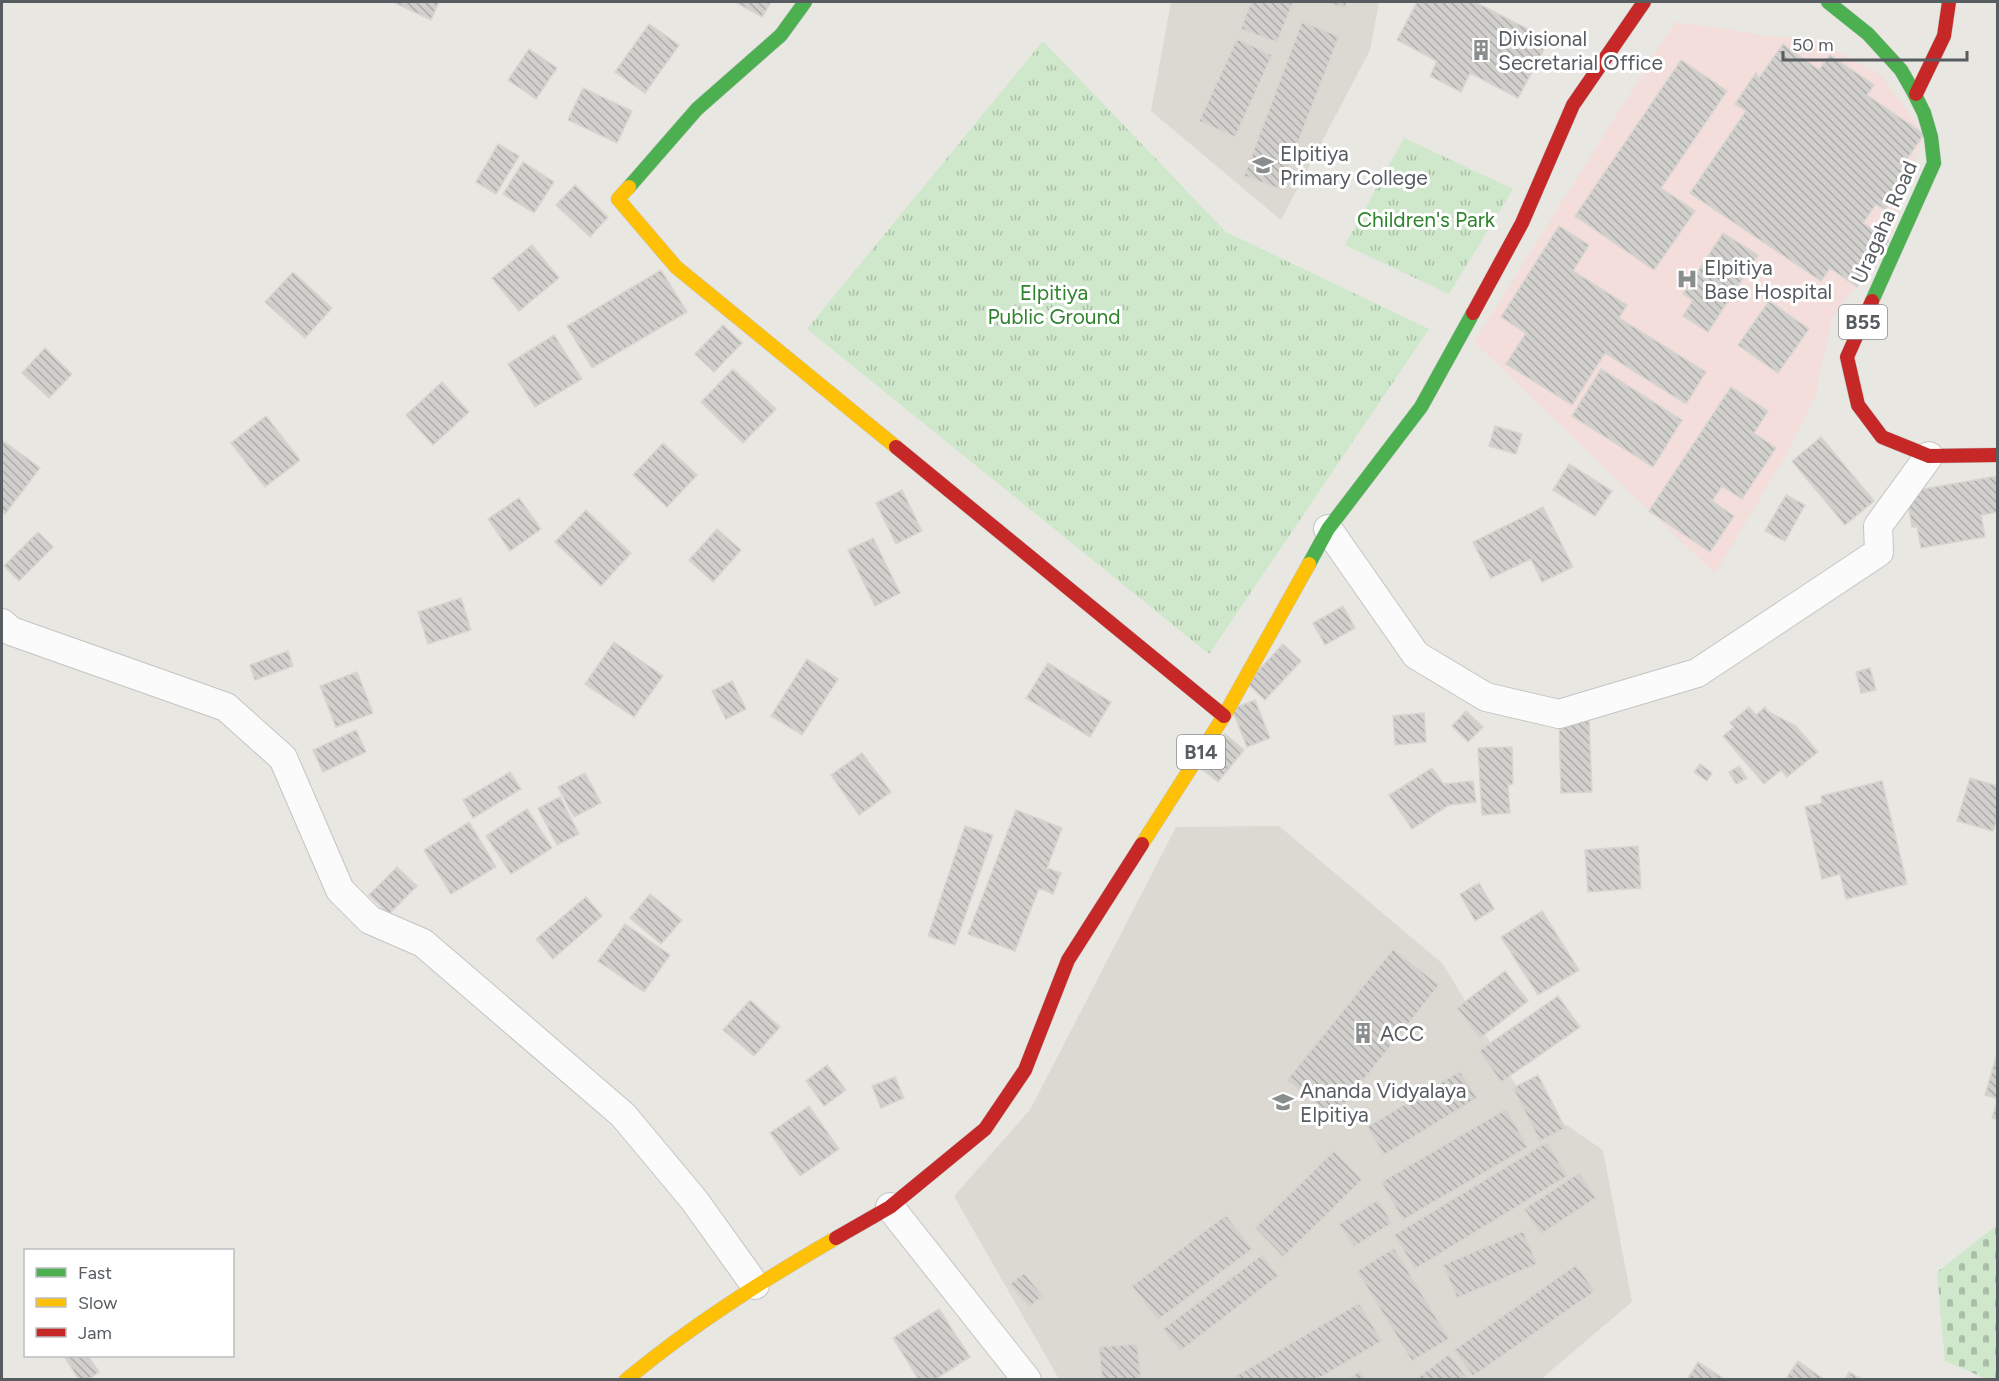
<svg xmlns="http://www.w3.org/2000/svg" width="1999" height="1381" viewBox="0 0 1999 1381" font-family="Figtree,sans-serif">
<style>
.education{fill:#dbd9d1}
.medical{fill:#f4dedb}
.cemetery{fill:url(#cemetery-stones)}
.park{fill:url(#park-tufts)}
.building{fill:url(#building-back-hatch);stroke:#d8d5d1;stroke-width:1.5}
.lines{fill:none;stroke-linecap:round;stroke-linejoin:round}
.street-casing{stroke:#c4c4c3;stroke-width:30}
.fast-casing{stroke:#c4c5c4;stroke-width:15}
.slow-casing{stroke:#c4c5c4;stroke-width:15}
.jam-casing{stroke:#c4c5c4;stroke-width:15}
.street{stroke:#fcfbfb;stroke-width:28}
.fast{stroke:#4caf50;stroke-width:14}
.slow{stroke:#ffc107;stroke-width:14}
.jam{stroke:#c62828;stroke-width:14}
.labels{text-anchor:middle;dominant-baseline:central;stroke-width:6;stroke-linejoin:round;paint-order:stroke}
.shield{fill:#fff;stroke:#898d90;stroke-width:1.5}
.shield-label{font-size:20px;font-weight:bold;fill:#575c61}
.poi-label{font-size:21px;fill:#575c61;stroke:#fff;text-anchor:start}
.park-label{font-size:21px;fill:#2f832d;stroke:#fff}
.street-label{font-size:21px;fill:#575c61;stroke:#fff}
</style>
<defs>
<pattern id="cemetery-stones" width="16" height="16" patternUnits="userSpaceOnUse" patternTransform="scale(1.5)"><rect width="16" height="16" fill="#cfe7ca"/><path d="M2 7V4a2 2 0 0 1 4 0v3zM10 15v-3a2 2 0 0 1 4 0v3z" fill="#abbea7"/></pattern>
<pattern id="park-tufts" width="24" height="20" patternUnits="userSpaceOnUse" patternTransform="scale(1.5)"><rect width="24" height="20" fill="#cfe7ca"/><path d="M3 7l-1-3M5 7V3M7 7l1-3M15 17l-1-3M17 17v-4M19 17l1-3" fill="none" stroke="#abbea7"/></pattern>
<pattern id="building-back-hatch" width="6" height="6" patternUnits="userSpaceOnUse" patternTransform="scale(1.5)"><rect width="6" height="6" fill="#d2d0cd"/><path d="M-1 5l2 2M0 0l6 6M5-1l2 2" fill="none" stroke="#adacaa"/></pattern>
</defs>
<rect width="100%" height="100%" fill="#e8e7e2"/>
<!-- education -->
<path class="education" d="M1171 2H1379L1370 50 1281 220 1151 111Z
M1279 826 1443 964 1522 1095 1603 1150 1632 1302 1541 1379H1059L954 1196 1030 1110 1176 827Z"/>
<!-- medical -->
<path class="medical" d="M1675 22 1770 36 1815 39 1882 76 1924 134 1889 241 1832 318 1815 397 1786 455 1715 574 1474 342Z"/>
<!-- cemetery -->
<path class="cemetery" d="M1997 1225V1379H1987L1945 1361 1937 1272Z"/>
<!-- park -->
<path class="park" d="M1043 41 1226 232 1429 329 1209 654 807 329Z
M1404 138 1513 189 1449 294 1345 245Z"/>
<!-- building -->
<path class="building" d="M393 2H439L431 20Z
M735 2H771L762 17Z
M1251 2H1293L1277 42 1241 29Z
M1325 2H1347L1345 8Z
M1417 2H1475L1549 40 1518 98 1470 73 1461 92 1430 76 1437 61 1397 40Z
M1302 22 1339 36 1280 189 1244 176Z
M649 24 679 45 645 93 615 72Z
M1237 39 1272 55 1235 137 1199 121Z
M1783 44 1819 70 1830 55 1874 85 1867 95 1924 134 1903 165 1912 171 1885 210 1876 204 1863 223 1889 241 1857 287 1830 268 1821 281 1690 193 1746 111 1735 104 1756 73 1759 78Z
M529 49 557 68 536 99 508 80Z
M1681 60 1727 91 1661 188 1695 211 1654 270 1575 216Z
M583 88 632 111 617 143 568 120Z
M498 144 519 156 496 194 476 182Z
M523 162 554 182 534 213 503 194Z
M575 185 608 217 590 237 556 205Z
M1559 226 1589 245 1573 271 1627 305 1619 318 1706 372 1686 404 1605 353 1572 405 1506 364 1526 333 1501 317Z
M1723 233 1758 255 1708 332 1683 316 1693 300 1683 294Z
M532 245 559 278 519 311 492 278Z
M661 270 687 312 592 368 567 326Z
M293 272 332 308 305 338 265 302Z
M1769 301 1809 329 1778 373 1738 345Z
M723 325 742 343 714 372 695 354Z
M554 335 582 379 535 407 508 364Z
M45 348 72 374 49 398 22 373Z
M733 369 776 409 743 443 701 402Z
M1601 369 1682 420 1653 467 1572 416Z
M442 382 469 412 433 445 406 415Z
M1731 387 1768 411 1754 433 1776 448 1742 499 1722 486 1712 501 1734 516 1710 552 1649 511Z
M266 416 300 460 265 487 231 443Z
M1495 426 1522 434 1516 454 1489 446Z
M1821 437 1874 501 1845 525 1792 461Z
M2 440 40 468 5 514 2 511Z
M663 443 697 475 667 507 633 475Z
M1569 464 1612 491 1595 516 1553 490Z
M1998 476V512L1981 515 1985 537 1921 548 1917 527H1912L1906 492Z
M902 490 922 531 896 544 876 503Z
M1786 495 1805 505 1785 541 1765 531Z
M519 498 541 529 510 551 488 519Z
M1543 507 1573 567 1542 582 1531 559 1491 578 1473 542Z
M586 510 631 553 601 586 555 542Z
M717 529 741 550 713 582 689 560Z
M38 532 53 547 19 581 4 566Z
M873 538 900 593 875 606 848 550Z
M461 598 471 630 428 644 418 612Z
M1343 606 1355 628 1325 645 1313 623Z
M614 642 663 676 634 717 585 684Z
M1283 644 1301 661 1265 700 1247 683Z
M288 651 293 666 255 680 250 665Z
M807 659 838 679 802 735 771 716Z
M1048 663 1111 702 1090 737 1026 698Z
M1870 668 1876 690 1861 693 1856 672Z
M357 672 373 713 336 727 320 686Z
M732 681 746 709 726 719 712 691Z
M1255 700 1270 738 1247 747 1232 709Z
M1749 707 1756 715 1765 707 1767 711 1796 726 1818 752 1787 777 1781 770 1764 784 1723 736 1734 727 1730 723Z
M1466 711 1483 727 1468 742 1452 726Z
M1424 713 1426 742 1395 745 1393 716Z
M1589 721 1592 792 1561 793 1559 723Z
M356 730 366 752 323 772 313 750Z
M1225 734 1244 750 1218 782 1199 767Z
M1512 747 1513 784 1508 785 1510 813 1482 815 1478 748Z
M862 753 891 792 859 815 831 775Z
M1700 764 1712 773 1707 781 1694 772Z
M1739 766 1747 778 1736 784 1729 772Z
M1432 768 1445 786 1444 784 1473 781 1476 802 1449 805 1412 829 1389 795Z
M510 772 521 789 473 818 463 800Z
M585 773 601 803 574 817 558 787Z
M1970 778 1998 786V816L1993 831 1957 821Z
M1882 781 1907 884 1846 899 1840 874 1822 879 1805 807 1822 803 1821 796Z
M560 797 579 834 557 845 538 808Z
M527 809 552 848 511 874 486 836Z
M1016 810 1062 828 1047 868 1061 873 1053 894 1039 888 1015 951 968 934Z
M469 822 496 867 451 894 424 850Z
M965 826 993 835 955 945 928 936Z
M1638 846 1641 888 1588 892 1585 850Z
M397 867 417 886 389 914 369 895Z
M1479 883 1494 909 1475 921 1460 894Z
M650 894 682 920 661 944 630 918Z
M586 897 602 916 553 959 536 939Z
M1542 911 1579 970 1538 995 1501 937Z
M625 924 670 955 644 992 598 961Z
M1393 949 1439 985 1334 1117 1287 1080Z
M1393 949 1439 985 1334 1117 1287 1080Z
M1505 971 1528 1001 1480 1038 1457 1008Z
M1558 996 1580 1027 1501 1082 1479 1051Z
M750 1000 780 1027 754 1056 723 1030Z
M1997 1053H1998V1099L1985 1095Z
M827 1065 846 1090 824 1106 806 1081Z
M1460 1071 1477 1098 1384 1155 1367 1127Z
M1538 1075 1565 1128 1540 1141 1513 1088Z
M895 1077 904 1098 881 1108 872 1086Z
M1998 1099V1120L1992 1118Z
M809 1106 839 1149 800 1176 770 1133Z
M1506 1109 1528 1147 1403 1220 1381 1182Z
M1547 1142 1567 1176 1415 1269 1394 1235Z
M1334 1151 1362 1180 1283 1257 1255 1228Z
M1579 1173 1596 1198 1541 1234 1524 1209Z
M1378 1200 1392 1223 1354 1247 1339 1224Z
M1226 1215 1252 1249 1158 1320 1132 1286Z
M1523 1231 1537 1264 1457 1298 1443 1265Z
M1394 1248 1449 1339 1412 1361 1357 1271Z
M1262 1255 1278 1276 1180 1351 1163 1329Z
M1576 1265 1595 1291 1473 1376 1454 1350Z
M1024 1273 1043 1296 1029 1307 1010 1284Z
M1359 1303 1382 1341 1316 1380H1229Z
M939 1309 970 1357 934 1380H919L893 1338Z
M1137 1344 1141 1380H1102L1099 1347Z
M1449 1354 1469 1380H1415Z
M64 1356H88L99 1372 87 1380H79Z
M1798 1361 1825 1380H1785Z
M1698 1362 1726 1380H1687Z
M1360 1371 1366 1380H1347Z
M1849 1372 1863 1380H1845Z"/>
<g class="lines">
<defs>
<path id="street" d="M1328 529 1416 655 1486 697 1559 714 1697 673 1879 552 1878 526 1929 456
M2 623 11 631 226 707 283 758 340 890 370 920 423 943 623 1115 694 1200 755 1285
M890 1207 1027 1380"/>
<path id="fast" d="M1828 2 1868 34 1901 70 1913 91 1924 113 1931 137 1934 163 1872 301
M629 187 697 109 781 35 805 2
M1309 564 1328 529 1421 407 1473 313"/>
<path id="slow" d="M629 187 618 199 676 267 896 447
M1142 844 1224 716 1309 564
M626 1380C692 1325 762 1281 836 1238"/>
<path id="jam" d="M1916 94 1944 36 1949 2
M1872 301 1847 357 1858 405 1882 437 1929 456 1998 455
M1473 313 1522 223 1573 105 1644 2
M896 447 1224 716
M836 1238 890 1207 985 1129 1025 1070 1068 960 1142 844"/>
</defs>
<!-- street casing -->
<use href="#street" class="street-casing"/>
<!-- fast casing -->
<use href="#fast" class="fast-casing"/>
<!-- slow casing -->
<use href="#slow" class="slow-casing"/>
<!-- jam casing -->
<use href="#jam" class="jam-casing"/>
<!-- street -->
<use href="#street" class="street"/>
<!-- fast -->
<use href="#fast" class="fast"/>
<!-- slow -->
<use href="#slow" class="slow"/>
<!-- jam -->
<use href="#jam" class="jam"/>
</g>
<!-- icons -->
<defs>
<symbol id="building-bare" viewBox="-9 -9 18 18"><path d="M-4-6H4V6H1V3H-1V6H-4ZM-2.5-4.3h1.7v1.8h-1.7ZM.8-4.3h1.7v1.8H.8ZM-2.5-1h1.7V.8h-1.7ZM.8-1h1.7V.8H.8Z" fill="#8a8d8e" stroke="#fff" stroke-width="2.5" paint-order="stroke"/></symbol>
<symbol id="school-bare" viewBox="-9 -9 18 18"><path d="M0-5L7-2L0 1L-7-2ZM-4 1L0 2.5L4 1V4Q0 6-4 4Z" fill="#8a8d8e" stroke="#fff" stroke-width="2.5" paint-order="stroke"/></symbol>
<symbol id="hospital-bare" viewBox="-9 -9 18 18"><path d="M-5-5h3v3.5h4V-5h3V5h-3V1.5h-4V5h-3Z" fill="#8a8d8e" stroke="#fff" stroke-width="2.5" paint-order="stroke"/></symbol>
</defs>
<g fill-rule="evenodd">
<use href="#building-bare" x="1466" y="35" width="30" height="30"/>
<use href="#school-bare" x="1248" y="150" width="30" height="30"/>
<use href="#hospital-bare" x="1672" y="264" width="30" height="30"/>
<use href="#building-bare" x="1348" y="1018" width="30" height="30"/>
<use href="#school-bare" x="1268" y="1087" width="30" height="30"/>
</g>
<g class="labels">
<!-- shield labels -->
<g class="shield">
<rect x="1839" y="305" width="48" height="34" rx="4.5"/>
<rect x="1177" y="735" width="48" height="34" rx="4.5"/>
</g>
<g class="shield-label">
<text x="1863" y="322">B55</text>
<text x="1201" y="752">B14</text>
</g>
<!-- poi labels -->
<g class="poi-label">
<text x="1498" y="38">Divisional<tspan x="1498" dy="24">Secretarial Office</tspan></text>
<text x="1280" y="153">Elpitiya<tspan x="1280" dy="24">Primary College</tspan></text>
<text x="1704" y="267">Elpitiya<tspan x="1704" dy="24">Base Hospital</tspan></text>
<text x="1380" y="1033">ACC</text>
<text x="1300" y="1090">Ananda Vidyalaya<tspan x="1300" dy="24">Elpitiya</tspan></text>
</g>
<!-- park labels -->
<g class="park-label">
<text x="1426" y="219">Children's Park</text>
<text x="1054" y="292">Elpitiya<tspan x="1054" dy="24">Public Ground</tspan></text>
</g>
<!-- street labels -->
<g class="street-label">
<text transform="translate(1884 222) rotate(-66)">Uragaha Road</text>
</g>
</g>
<!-- border -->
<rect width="1999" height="1381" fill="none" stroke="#575c61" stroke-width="6"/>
<!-- legend -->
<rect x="24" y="1249" width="210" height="108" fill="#ffffff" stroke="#bcbec0" stroke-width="1.5"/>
<rect x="36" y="1268" width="30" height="9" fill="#4caf50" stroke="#bcbec0" stroke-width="1.5"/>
<text x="78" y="1279" font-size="18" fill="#575c61">Fast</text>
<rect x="36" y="1298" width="30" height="9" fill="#ffc107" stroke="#bcbec0" stroke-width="1.5"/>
<text x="78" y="1309" font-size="18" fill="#575c61">Slow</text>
<rect x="36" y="1328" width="30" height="9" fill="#c62828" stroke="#bcbec0" stroke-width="1.5"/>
<text x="78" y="1339" font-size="18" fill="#575c61">Jam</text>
<!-- scale -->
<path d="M1783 51v9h184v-9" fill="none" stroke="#575c61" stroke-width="3"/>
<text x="1792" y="51" font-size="18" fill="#575c61" stroke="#ffffff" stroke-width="4.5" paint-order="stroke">50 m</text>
</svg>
